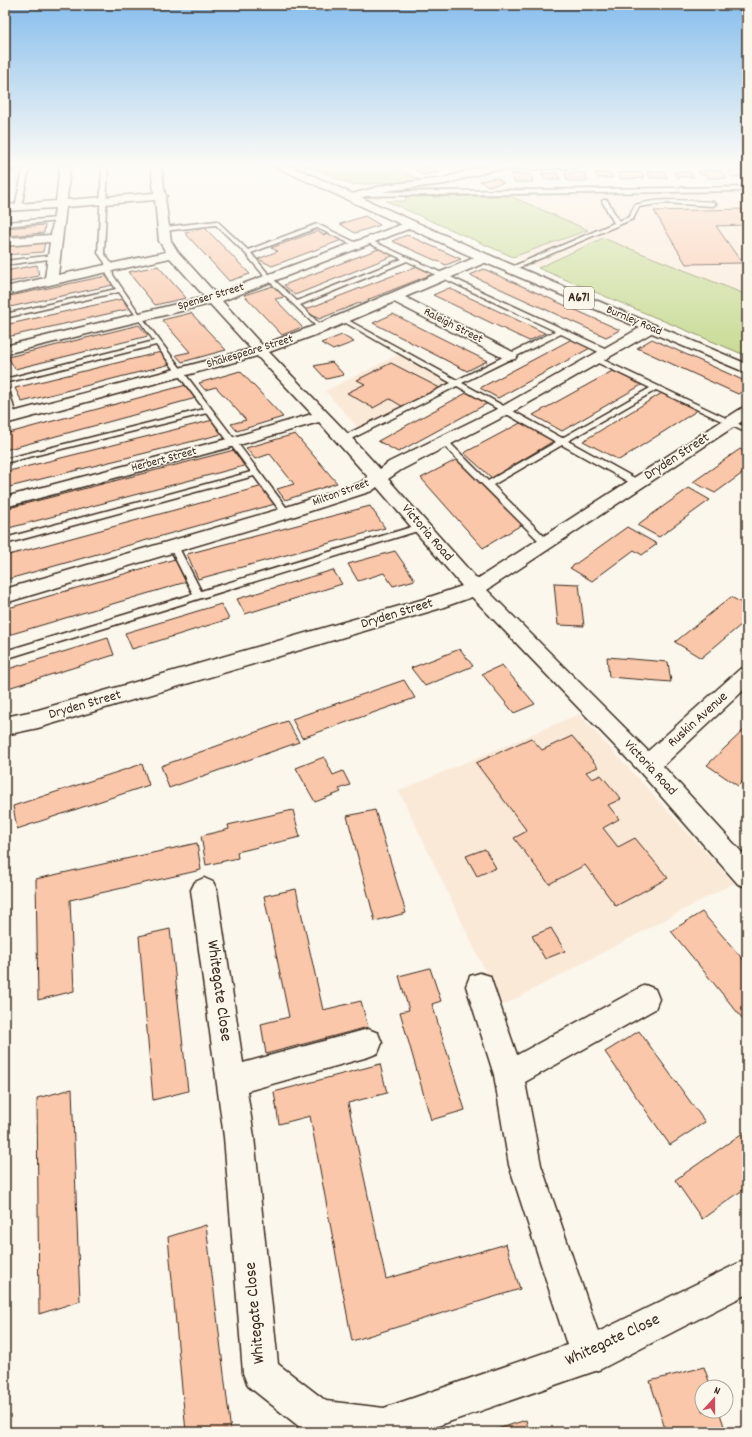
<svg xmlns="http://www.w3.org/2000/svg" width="752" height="1437" viewBox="0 0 752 1437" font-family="Dekko,sans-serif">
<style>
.built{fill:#fbe9d8}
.green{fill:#c5d98f;stroke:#808256}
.building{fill:#fac7aa;stroke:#3b2a1e}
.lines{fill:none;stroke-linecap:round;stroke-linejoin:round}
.lane-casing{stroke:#3b2a1e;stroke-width:3}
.street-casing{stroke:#3b2a1e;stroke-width:3}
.primary-casing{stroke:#3b2a1e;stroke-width:3}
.lane{fill:#fbf7ec;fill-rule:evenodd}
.street{fill:#fbf7ec;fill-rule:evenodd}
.primary{fill:#fbf7ec;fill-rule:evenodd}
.labels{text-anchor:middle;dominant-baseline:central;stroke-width:3.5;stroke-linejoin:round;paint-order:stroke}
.far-street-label{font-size:12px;fill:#3b2a1e;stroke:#fbf7ec}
.shield{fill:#fbf7ec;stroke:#75685c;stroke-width:1}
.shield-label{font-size:13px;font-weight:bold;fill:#3b2a1e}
.street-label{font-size:14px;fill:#3b2a1e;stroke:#fbf7ec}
.near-street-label{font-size:17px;fill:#3b2a1e;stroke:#fbf7ec}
</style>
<rect width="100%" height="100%" fill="#fbf7ec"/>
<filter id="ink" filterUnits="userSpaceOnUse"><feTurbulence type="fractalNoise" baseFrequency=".025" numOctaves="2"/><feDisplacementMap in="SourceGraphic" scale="8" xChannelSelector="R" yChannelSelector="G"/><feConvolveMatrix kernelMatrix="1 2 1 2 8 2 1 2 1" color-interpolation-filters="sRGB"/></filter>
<g filter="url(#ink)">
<!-- built -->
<path class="built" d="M747 192V356L538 268 386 201H406L405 197Z
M400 354 452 382 359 429 325 391Z
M579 714 734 883 502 1006 399 791Z"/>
<!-- green -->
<path class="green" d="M306 165H390L422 181 352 185Z
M510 196 588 230 513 257 386 201H406L405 197Z
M603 238 747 295V356L538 268Z"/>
<!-- building -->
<path class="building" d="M432 167 439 172 423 175 415 170Z
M720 170 727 178H707L704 174H700L697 171Z
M747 170V176L733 177 728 171Z
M641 172 645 178 621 179 617 173Z
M647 172H664L667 178H650Z
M673 172H690L694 177H677Z
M542 173H557L560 179H545Z
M565 173H584L588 181H568Z
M595 173H610L613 178H598Z
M512 174H531L533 182H514Z
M496 178 504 183 488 186 480 181Z
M747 209V225L716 226 742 263 686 264 654 211Z
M365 216 380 225 355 233 340 224Z
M45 225 44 233 5 236V228Z
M205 228 250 274 229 281 185 233Z
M317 231 324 235 328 233 342 240 272 266 258 259 278 251 271 248Z
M407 235 461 259 446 265 392 241Z
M45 242 43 252 5 255V245Z
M381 248 395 255 295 295 284 285Z
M37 265 39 276 5 283V271Z
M420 265 435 273 319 319 304 310Z
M158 266 186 298 155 305 128 272Z
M484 269 620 330 606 337 470 275Z
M106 276 113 285 5 308V297Z
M273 286 285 297 275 299 302 327 282 335 244 295Z
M449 288 545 333 529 341 433 295Z
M122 299 129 309 7 337 5 333V325Z
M191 313 226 350 182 362 176 355 190 352 162 320Z
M393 314 487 361 467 371 373 323Z
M139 325 148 336 15 369 8 357Z
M342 335 354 342 333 350 321 343Z
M574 338 592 347 498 398 480 388Z
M652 339 747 382V389L738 394 637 348Z
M161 352 171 364 22 402 15 388Z
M332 362 344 375 326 379 314 366Z
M391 363 440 388 405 408 390 399 373 408 347 393 365 384 357 380Z
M616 369 645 383 562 431 533 415Z
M240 371 283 417 237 431 231 424 246 420 216 387 205 390 199 383Z
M186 385 196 398 5 450V434Z
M470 391 490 402 398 452 378 441Z
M662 393 698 410 619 460 583 441Z
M213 420 222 434 5 488V472Z
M524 421 557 439 492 478 464 453Z
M295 434 337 483 285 500 277 489 294 484 270 454 255 459 246 448Z
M740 449 747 453V470L715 493 693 482Z
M234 450 244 466 5 529V509Z
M458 459 523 524 483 548 421 478Z
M263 486 275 504 5 580V556Z
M689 488 710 500 659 537 637 525Z
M370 506 385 528 198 579 187 554Z
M627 527 657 544 642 555 634 550 592 581 570 568Z
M395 551 415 580 393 586 384 573 358 581 348 564Z
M175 559 186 582 5 636V609Z
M333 570 342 584 245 614 237 599Z
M554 583 579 584 584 626 558 625Z
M731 597 747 606V620L701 658 675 642Z
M221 604 229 619 132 649 125 633Z
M108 638 114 655 8 688 5 670Z
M460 649 473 666 425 686 411 668Z
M607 657 668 662 671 682 609 677Z
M502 665 535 704 514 713 482 674Z
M404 680 415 698 302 738 292 719Z
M287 721 299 742 169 788 161 766Z
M747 727V777L738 786 707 765Z
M572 736 598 767 586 772 592 779 601 775 621 799 608 805 619 819 603 828 618 847 635 838 668 878 616 906 585 865 549 884 514 838 527 831 476 763 531 738 542 750Z
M324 757 333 775 343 771 350 785 339 789 341 792 315 802 296 768Z
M142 764 149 785 17 829 13 806Z
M293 810 300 837 237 852 238 858 206 865 201 836 229 829 228 825Z
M375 810 406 913 375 921 347 816Z
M197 843 201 870 70 900 74 991 38 1000 36 879Z
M485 849 496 868 477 876 466 856Z
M296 889 323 1010 361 1001 368 1027 266 1054 261 1024 289 1017 264 896Z
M702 912 747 964V1024L671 931Z
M551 928 565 951 545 959 532 936Z
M170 929 188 1091 153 1100 139 936Z
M430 968 441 1001 432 1004 465 1110 431 1120 400 1012 409 1010 399 976Z
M639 1031 705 1122 670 1145 605 1052Z
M380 1064 387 1093 348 1103 386 1279 506 1244 520 1289 352 1341 310 1116 279 1124 274 1092Z
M72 1089 80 1301 39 1314 37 1098Z
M747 1130V1187L702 1219 675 1180Z
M206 1225 231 1432H186L168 1237Z
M704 1367 711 1387H702V1411H719L726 1432H666L650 1381Z
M526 1420 529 1432H488Z"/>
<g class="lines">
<defs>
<path id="lane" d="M16 165H30L21 207 18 209 15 207 24 165 5 173V169Z
M102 165H108L104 253 111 263 113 275 141 316 289 511 290 513 289 515H283L254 476 5 544V538L251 472 207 413 5 463V459L204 409 156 345 5 383V379L154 341 119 292 5 318V314L116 289 107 275 105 263 98 253Z
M747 187V191L365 196 362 194 365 192Z
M603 200H607L619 221 629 217 635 205C661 197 686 201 713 202L716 204 713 206 664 203 639 207 633 219 513 270H509V268L614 223 602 201Z
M58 218 61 220 60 221 5 226V222Z
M217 221 248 250 317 224 359 244V246H355L317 228 251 253 271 277 297 301 402 259 366 242V240L368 239 611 351V355H605L561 334 462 383 562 438 650 388 594 361V357H597L747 428V433L656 390 568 441 640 481 641 483 640 485H634L562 445 493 485 551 543 549 545H543L440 442 444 440H447L488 481 556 442 457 386 347 441H341V437L451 383 339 319 344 318 457 380 555 331 407 261 300 305 324 328 319 329 267 279 245 253 216 225 164 231 161 229 164 227Z
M54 255 57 257 56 258 5 265V261Z
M5 387 9 389 16 417 15 419H9L8 417 5 404Z
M421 524 425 527 424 529 5 659V651L193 594 169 546 171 544H177L201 591Z"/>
<path id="street" d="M60 165H70L67 200 154 193 151 165H161L165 194 167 196 165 198 171 241 178 252 216 294 408 222H416L418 224 416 226 222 301 262 345 316 325 481 255H489L491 258 489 261 405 297 515 353 517 356 515 359 510 360 505 359 394 302 326 331 269 352 350 436 380 469 389 462 501 407 645 325 650 324 655 325 657 328 655 331 511 413 401 470 388 479 477 579 742 408 747 406V418L487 590 648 751 740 669 747 667V687L663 766 747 858V887L738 884 640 772 472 597 438 609 38 728 5 735V717L38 710 424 599 462 586 377 487 372 491 292 517 5 603V589L280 509 360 483 368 477 319 422 239 445 5 507V497L227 439 312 414 257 356 5 424V414L251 349 210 304 5 354V346L205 297 170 258 5 295V287L45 278 50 242 5 246V238L51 235 55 208 5 211V205L56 201ZM155 200 159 241 166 252 58 275 66 207Z
M487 165H580L575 168 493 170 445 184 386 191 352 200 346 197 348 195 385 185 444 178Z
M204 878 213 882 217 890 243 1063 368 1029 378 1033 382 1043 378 1053 368 1057 247 1091 254 1137 278 1364 326 1401 384 1408 567 1345 509 1165 494 1075 466 986 470 976 480 973 490 976 517 1055 645 985 655 989 659 999 655 1009 525 1082 541 1165 598 1332 747 1259V1294L601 1369 420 1432H306L248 1386 243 1373 224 1137 191 890 195 882Z"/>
<path id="primary" d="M275 165H289L489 255 747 364V373L481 261 276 167Z"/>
</defs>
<!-- lane casing -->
<use href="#lane" class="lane-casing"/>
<!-- street casing -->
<use href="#street" class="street-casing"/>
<!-- primary casing -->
<use href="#primary" class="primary-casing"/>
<!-- lane -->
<use href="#lane" class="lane"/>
<!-- street -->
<use href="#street" class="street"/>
<!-- primary -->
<use href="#primary" class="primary"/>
</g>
</g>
<!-- sky -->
<linearGradient id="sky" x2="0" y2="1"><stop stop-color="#87beed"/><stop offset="0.45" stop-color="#fdfbf6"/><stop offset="1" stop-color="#fdfbf6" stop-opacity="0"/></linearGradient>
<rect width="752" height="366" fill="url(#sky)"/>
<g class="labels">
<!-- far-street labels -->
<g class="far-street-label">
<text transform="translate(211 297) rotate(-17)">Spenser Street</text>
<text transform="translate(634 321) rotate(23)">Burnley Road</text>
<text transform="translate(453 326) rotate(27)">Raleigh Street</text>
<text transform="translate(250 352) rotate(-17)">Shakespeare Street</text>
<text transform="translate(164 460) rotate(-15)">Herbert Street</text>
<text transform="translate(341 493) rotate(-20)">Milton Street</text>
</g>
<!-- shield labels -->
<rect class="shield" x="564" y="287" width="30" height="22" rx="3"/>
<g class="shield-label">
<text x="579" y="298">A671</text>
</g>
<!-- street labels -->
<g class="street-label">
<text transform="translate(677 457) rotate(-33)">Dryden Street</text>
<text transform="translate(427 533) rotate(49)">Victoria Road</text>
<text transform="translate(397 614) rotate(-17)">Dryden Street</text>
<text transform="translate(85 705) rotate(-16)">Dryden Street</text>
<text transform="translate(698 720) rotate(-42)">Ruskin Avenue</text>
<text transform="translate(650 768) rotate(47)">Victoria Road</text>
</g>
<!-- near-street labels -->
<g class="near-street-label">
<text transform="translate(218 991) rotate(82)">Whitegate Close</text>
<text transform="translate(256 1313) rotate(-95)">Whitegate Close</text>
<text transform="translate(613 1341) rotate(-25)">Whitegate Close</text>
</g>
</g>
<!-- margin -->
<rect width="752" height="1437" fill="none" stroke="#fbf7ec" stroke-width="20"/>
<rect x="10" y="10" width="732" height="1417" fill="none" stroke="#3b2a1e" stroke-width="1.5" filter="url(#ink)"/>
<!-- north arrow -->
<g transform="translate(714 1399) rotate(21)"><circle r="19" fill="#fbf7ec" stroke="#aea59a"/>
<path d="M0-3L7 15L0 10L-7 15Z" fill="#d1495b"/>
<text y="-6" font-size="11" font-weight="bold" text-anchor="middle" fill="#3b2a1e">N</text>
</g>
</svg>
